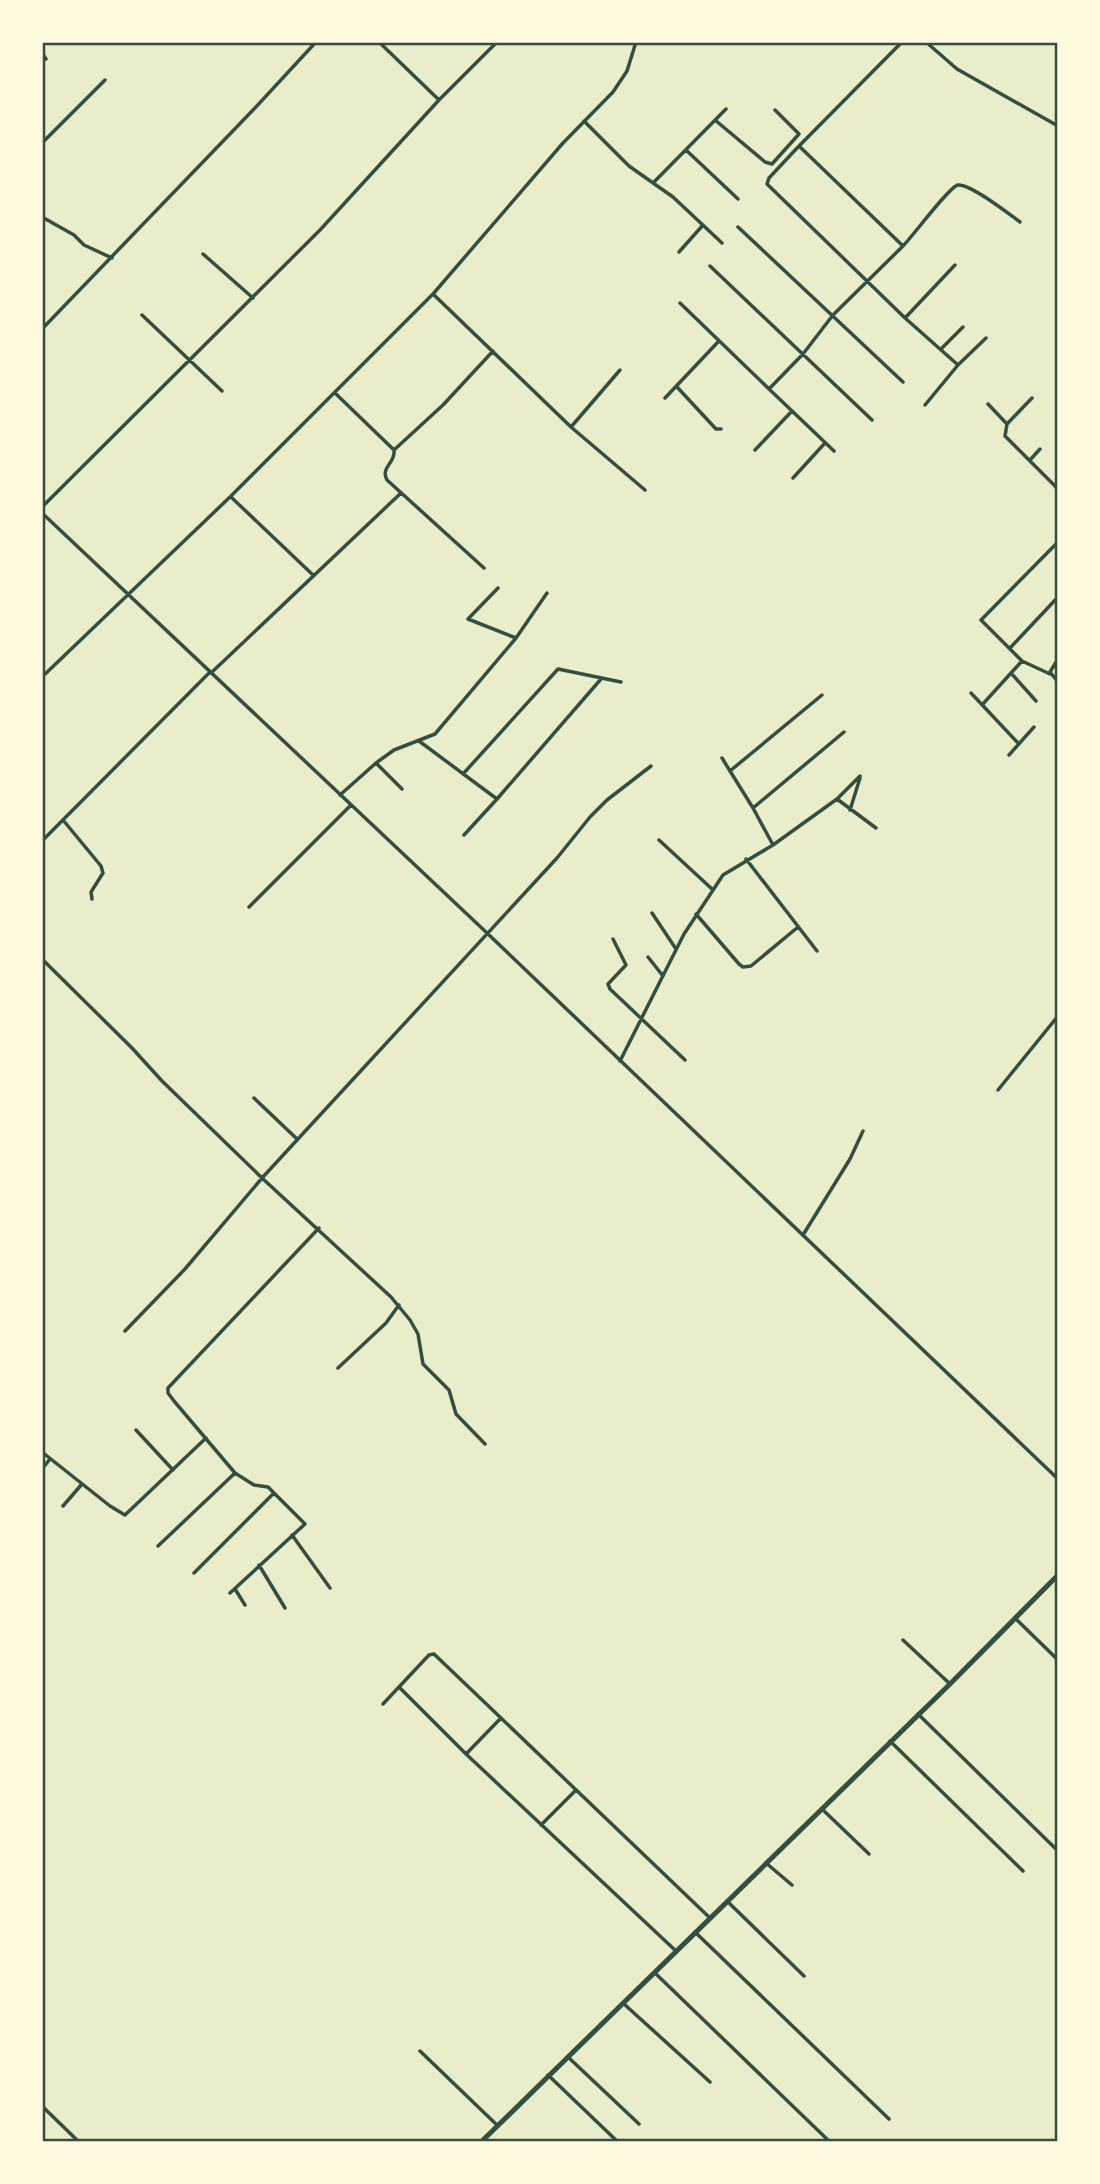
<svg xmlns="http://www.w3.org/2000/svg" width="1100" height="2184" viewBox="0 0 1100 2184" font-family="'Alegreya Sans',sans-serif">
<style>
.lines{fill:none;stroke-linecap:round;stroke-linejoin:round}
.minor{stroke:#344e41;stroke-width:3.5}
.secondary{stroke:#344e41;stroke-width:5}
.neatline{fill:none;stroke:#344e41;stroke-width:2.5}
</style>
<rect width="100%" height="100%" fill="#e9edc9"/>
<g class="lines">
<!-- minor -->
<path class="minor" d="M379 42 439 100
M926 42 957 69 1058 126
M42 53 46 59
M715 120 765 162 772 164 799 134 775 110
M584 121 629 166 673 197 722 243
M42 143 105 80
M798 147 769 178 767 184 905 318 958 365
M686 150 738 199
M654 182 726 109
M42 217 74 235 84 245 112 258
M738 227 903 382
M903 246C912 237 950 186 958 185 971 184 1009 214 1020 222
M679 252 703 225
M203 254 253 298
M710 266 872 420
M433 294 571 427 620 370
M680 303 769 389 803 354 833 315 903 246 799 146 902 42
M142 315 222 391
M905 318 955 265
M42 329 254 109 316 42
M941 349 963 327
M677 387 716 429H721
M769 389 834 451
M335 393 394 450C396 463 380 467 387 480L484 568
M665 398 718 342
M988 404 1007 424 1005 436 1058 489
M925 405 958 365 986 338
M1007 424 1032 398
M571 427 645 490
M394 450 443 405 493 351
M755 450 792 411
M1030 460 1040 449
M793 478 825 443
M231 497 313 575
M42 507 320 230 439 100 497 42
M42 513 487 933 1058 1479
M516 638 547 593
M1010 648 1058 597
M1058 659 1050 672 1058 682
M1022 661 1011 673 1036 701
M211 673 401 493
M1050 674 1022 661 981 620 1058 542
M42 677 230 497 433 294 563 143 613 92 627 71 636 42
M971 693 1019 744
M982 705 1011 673
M419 741 497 799 464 835
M1009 755 1034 727
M722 758 730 771
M376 763 402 789
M463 774 558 669 621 682
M340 795 376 763 394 750 435 734 516 638 468 619 498 588
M497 799 601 679
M837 799 876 828
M753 808 844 732
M850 810 860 778
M63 820 101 866 103 873 91 892 92 899
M659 840 712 889
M42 841 210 672
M773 845 753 808 730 771 822 695
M746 859 817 951
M249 907 351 805
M652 913 676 949
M696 914 739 964 743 967 751 966 798 927
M613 939 626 965 608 984 610 989 685 1060
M648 957 663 976
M42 959 132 1048 162 1081 262 1178 391 1297 410 1320 418 1334 423 1364 449 1390 456 1414 485 1444
M620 1061 684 934 723 875 773 845 837 799 860 776
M998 1090 1058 1016
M254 1098 297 1139
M803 1235 850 1159 863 1131
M125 1331 185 1269 262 1178 557 858 590 817 607 800 651 766
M338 1368 386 1323 399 1305
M136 1430 173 1470
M42 1452 110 1506 125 1515 206 1438
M42 1469 50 1459
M63 1506 82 1484
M292 1535 330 1588
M158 1546 235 1473 174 1401 168 1393V1388L319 1228
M259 1565 285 1608
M194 1573 274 1493
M235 1589 245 1605
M230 1593 305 1524 268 1487 254 1485 235 1473
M1016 1619 1058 1660
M903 1640 950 1684
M399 1687 466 1754 676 1951
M383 1704 429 1655 434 1654 710 1918
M918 1714 1058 1851
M890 1741 1023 1871
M466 1754 501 1718
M822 1809 869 1854
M541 1825 576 1790
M766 1863 792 1885
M727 1901 804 1976
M695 1932 889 2119
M655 1973 830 2142
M624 2004 710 2082
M420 2051 498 2126
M568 2057 639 2124
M548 2075 618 2142
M42 2106 79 2142"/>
<!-- secondary -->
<path class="secondary" d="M481 2142 950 1684 1058 1575"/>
</g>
<!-- border -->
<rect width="1100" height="2184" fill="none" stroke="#fefae0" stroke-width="88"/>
<rect x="44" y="44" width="1012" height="2096" class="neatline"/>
</svg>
